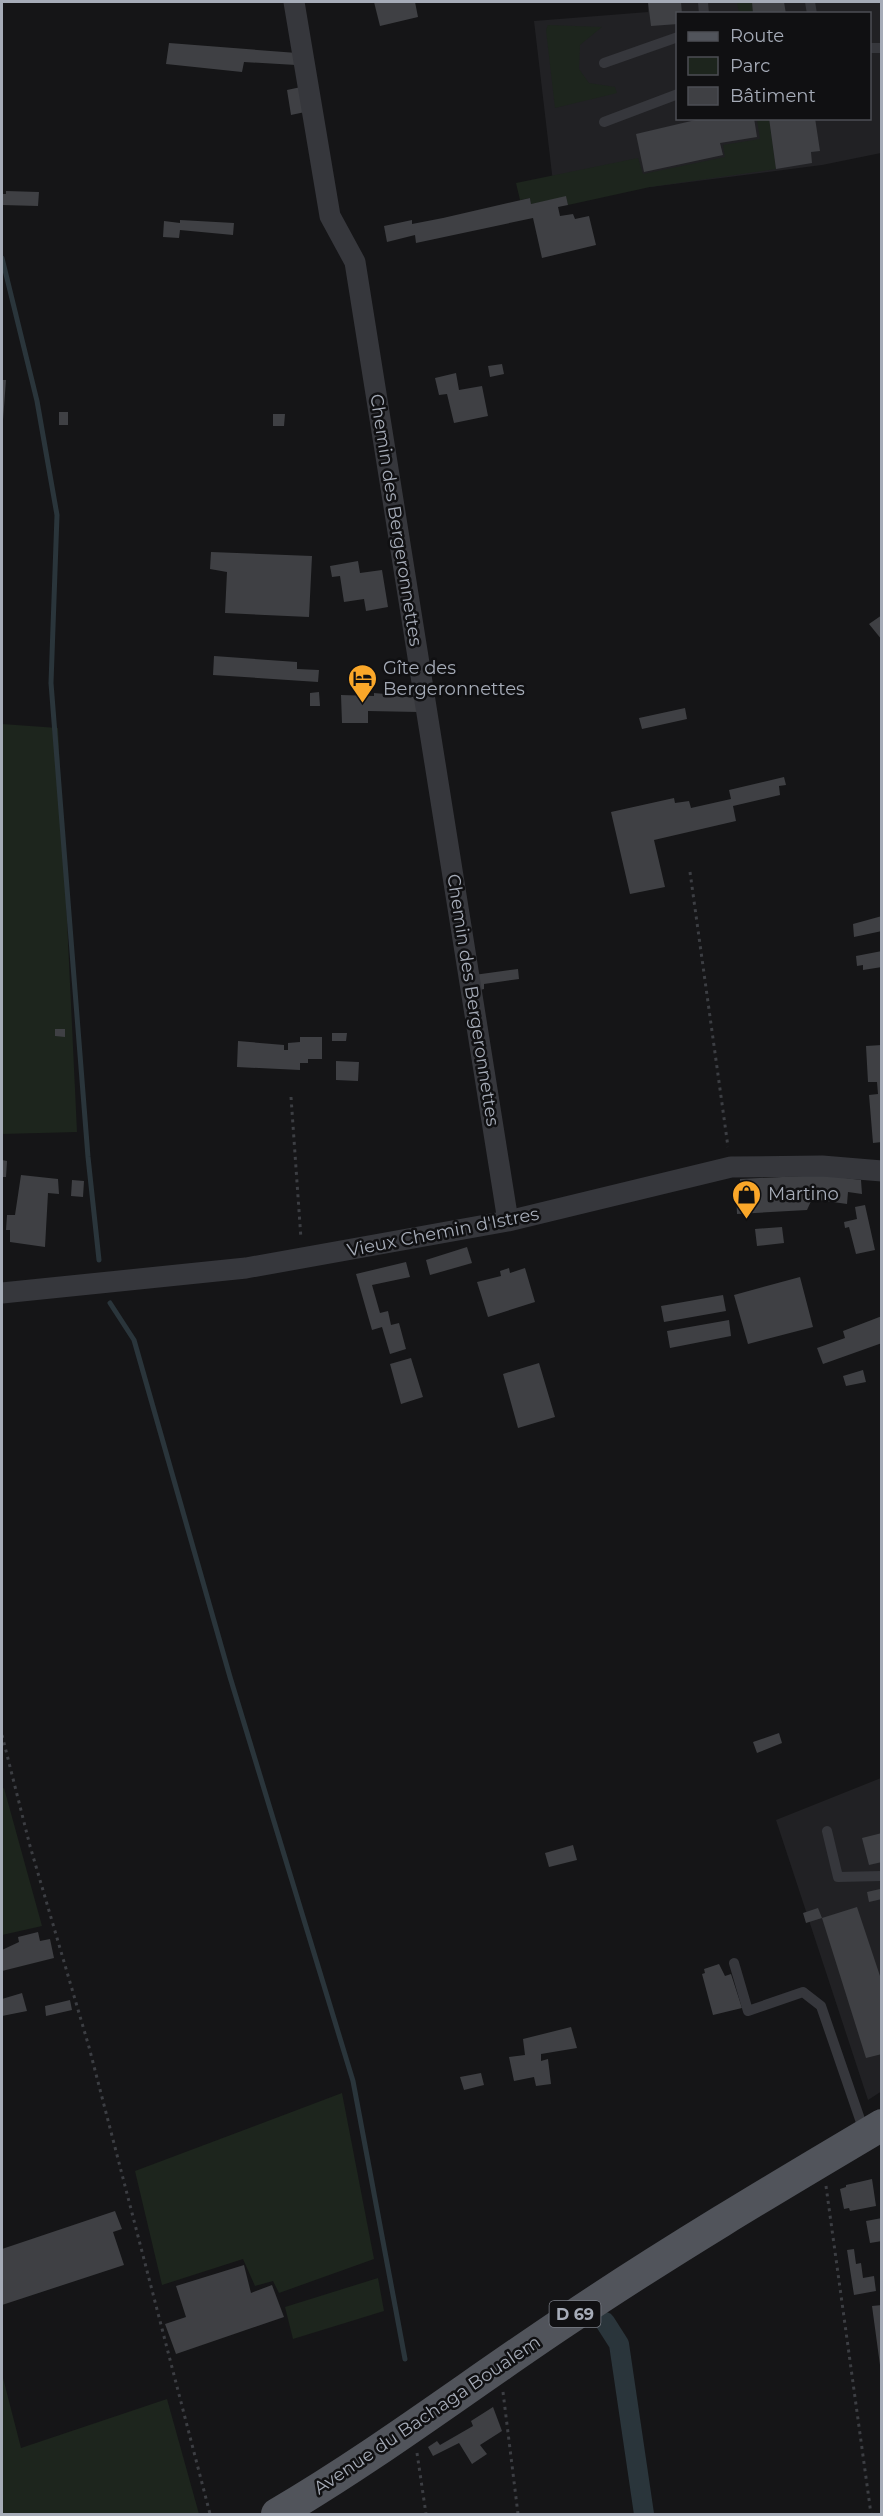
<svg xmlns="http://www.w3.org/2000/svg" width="883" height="2516" viewBox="0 0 883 2516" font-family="Montserrat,sans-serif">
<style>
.built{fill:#212124;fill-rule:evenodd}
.green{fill:#1d251d}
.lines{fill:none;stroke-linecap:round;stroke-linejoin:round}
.stream{stroke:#2a353b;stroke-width:5}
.canal{stroke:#2a353b;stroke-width:20}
.building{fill:#3f4044}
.path{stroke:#3c3e43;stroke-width:3;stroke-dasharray:3 4.5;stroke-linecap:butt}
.lane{stroke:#36373c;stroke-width:10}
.street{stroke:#36373c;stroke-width:21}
.primary{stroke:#51545b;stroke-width:32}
.labels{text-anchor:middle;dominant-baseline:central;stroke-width:5;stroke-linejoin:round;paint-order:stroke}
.shield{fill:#101012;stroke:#797d86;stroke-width:1.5}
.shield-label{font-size:16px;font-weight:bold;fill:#a6acb8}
.street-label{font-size:18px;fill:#a6acb8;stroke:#101012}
.poi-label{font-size:18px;fill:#a6acb8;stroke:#101012;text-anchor:start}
</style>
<rect width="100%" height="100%" fill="#151517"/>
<!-- built -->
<path class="built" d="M648 2H881V153L822 165 650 187 554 191 534 21 648 12ZM678 14H870V118H678Z
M881 1778 882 2091 868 2100 776 1820Z"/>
<!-- green -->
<path class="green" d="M737 2H752L753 13H739Z
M548 25 602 27 580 45 579 69 589 83 615 87 617 93 555 108 546 30Z
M757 119H769L776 169 650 187 568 205 566 197 531 204 530 198 520 200 516 183 638 158 643 174 725 157 723 145 760 139Z
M2 724 58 728 77 1132 2 1134Z
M4 1788 42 1926 2 1935V1789Z
M342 2093 374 2259 279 2293 273 2281 255 2286 243 2259 162 2285 135 2171Z
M378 2278 384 2311 293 2339 285 2307Z
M2 2374 21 2448 167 2399 199 2514H2Z"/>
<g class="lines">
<!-- stream -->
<path class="stream" d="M2 258 37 401 57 515 51 683 88 1157 99 1260
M110 1303 134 1340 230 1677 353 2081 405 2359"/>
<!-- canal -->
<path class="canal" d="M605 2322 619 2344 644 2514"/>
</g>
<!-- building -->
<path class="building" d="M374 2H415L418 17 380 26Z
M648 2H681L682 14H678V24L651 26Z
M752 2H784L786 14H753Z
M169 43 297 53 296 65 244 62 242 72 166 64Z
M301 87 305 112 291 115 287 90Z
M704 118H754L757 137 720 143 723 155 644 172 636 134Z
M769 118H815L820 151 811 152 812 163 776 169Z
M6 191 39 192 38 206 2 205V194H6Z
M566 196 568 205 558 207 560 216 573 214 575 219 589 216 596 245 542 258 533 218 416 243 415 235 387 242 384 226 412 220V224L443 218 530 198 531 204Z
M180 220 234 223 233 235 180 230 179 238 163 237 164 221 180 223Z
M502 364 504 374 490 377 488 366Z
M456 373 459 390 482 386 488 416 454 423 447 394 439 395 435 378Z
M2 380H6L3 420H2Z
M59 412H68V425H59Z
M273 414H285L284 426H273Z
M211 552 312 556 309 617 225 613 227 572 210 569Z
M358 561 360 573 382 570 388 607 366 611 364 599 344 602 340 576 332 577 330 566Z
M882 615V640L869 624Z
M214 656 297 662V669L319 670 318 682 213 675Z
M319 692 320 706H310V693Z
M374 693 385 694V696L417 697 419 712 368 711V723H342L341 695 374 696Z
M685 708 687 719 642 729 639 718Z
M784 777 786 785 779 786 780 795 733 806 736 821 654 840 665 887 630 894 611 812 674 798 675 803 689 801 691 808 731 799 729 790Z
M882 916V931L854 937 853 924Z
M882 951V967L863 970V965L857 966 856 956Z
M518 969 519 979 484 984V989L476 991 474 975Z
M55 1029H65V1037L55 1036Z
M332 1033H347L346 1041H332Z
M300 1037H322V1059H308V1063H300V1070L237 1067 238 1041 284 1045V1050H288V1043L300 1042Z
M882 1045V1142L873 1143 869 1095 878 1094 877 1082H868L866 1046Z
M336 1061 359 1062 358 1081 336 1080Z
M2 1160 7 1161 6 1177H2Z
M21 1175 58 1179 59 1194 48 1193 45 1247 10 1242V1230H6L7 1215H15Z
M822 1175 861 1180 862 1194 848 1192 847 1204 812 1199 807 1210 737 1214 736 1191H740V1179Z
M72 1180 84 1181 83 1197 71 1196Z
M865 1205 875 1250 856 1254 849 1227 845 1228 844 1222 857 1219 855 1207Z
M782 1227 784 1243 757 1246 755 1229Z
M467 1247 472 1263 430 1275 426 1260Z
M406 1262 410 1277 372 1285 380 1313 388 1311 391 1325 399 1323 406 1349 390 1354 382 1327 372 1330 356 1274Z
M509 1268 510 1273 525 1268 535 1302 488 1317 477 1282 501 1276 500 1271Z
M800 1277 813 1327 748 1344 734 1295Z
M723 1295 726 1311 664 1322 661 1306Z
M882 1316V1343L823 1364 817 1348 845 1338 843 1331Z
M729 1320 731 1336 670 1348 667 1331Z
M411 1358 423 1397 401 1404 390 1364Z
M539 1363 555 1417 518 1428 503 1374Z
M863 1370 866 1382 846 1386 843 1376Z
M779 1733 782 1743 757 1753 753 1742Z
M882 1833V1862L869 1865 862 1838Z
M573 1845 577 1860 549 1867 545 1853Z
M880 1889 882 1899 869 1902 867 1892Z
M857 1907 882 1982V2054L866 2058 822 1918Z
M818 1908 822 1918 806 1923 803 1913Z
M38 1932 40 1941 50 1939 54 1958 2 1971V1950L19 1942 18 1937Z
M719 1964 725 1976 731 1974 742 2008 713 2015 702 1974 705 1973 704 1969Z
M22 1993 27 2011 2 2016V1999Z
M70 2000 72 2010 46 2016 45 2006Z
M571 2027 577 2048 541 2054V2061L548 2059 551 2084 536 2086 534 2077 514 2081 509 2057 525 2055 523 2039Z
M481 2073 484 2085 464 2090 460 2077Z
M872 2179 876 2206 850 2211 849 2208 844 2209 840 2189 846 2187V2185Z
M115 2211 122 2229 113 2232 124 2265 2 2305V2249Z
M882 2218V2241L870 2243 866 2221Z
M854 2249 856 2264 861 2263 863 2278 874 2276 876 2291 854 2295 847 2250Z
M244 2265 251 2293 272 2285 284 2317 176 2354 165 2324 186 2317 176 2286Z
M882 2305V2365H880L872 2306Z
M493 2407 502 2431 480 2445 487 2454 472 2464 459 2443 433 2456 428 2447 437 2441 440 2445 473 2426 471 2421Z"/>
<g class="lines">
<!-- path -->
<path class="path" d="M690 872 728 1147
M291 1097 301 1239
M2 1735 30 1846 89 2047 210 2514
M826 2186 871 2514
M503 2392 518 2514
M417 2453 426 2514"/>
<!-- lane -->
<path class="lane" d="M703 2 704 14
M810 2 812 14
M870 48H882
M604 63 678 37
M604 122 678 94
M827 1831 838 1877 882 1876
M734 1963 748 2011 803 1992 821 2006 864 2131"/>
<!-- street -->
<path class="street" d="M294 2 330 216 355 262 508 1221
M2 1293 246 1268 508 1221 731 1167 822 1166 882 1171"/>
<!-- primary -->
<path class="primary" d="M277 2514C376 2456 468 2386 564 2322 668 2252 774 2189 882 2125"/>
</g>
<!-- icons -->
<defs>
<symbol id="hotel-pin" viewBox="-11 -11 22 30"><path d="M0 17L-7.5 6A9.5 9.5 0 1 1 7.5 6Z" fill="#faa729" stroke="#101012"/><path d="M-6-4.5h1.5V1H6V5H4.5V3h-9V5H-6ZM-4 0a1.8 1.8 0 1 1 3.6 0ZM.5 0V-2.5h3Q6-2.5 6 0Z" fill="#111"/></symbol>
<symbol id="shop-pin" viewBox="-11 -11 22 30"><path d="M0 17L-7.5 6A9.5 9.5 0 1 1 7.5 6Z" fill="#faa729" stroke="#101012"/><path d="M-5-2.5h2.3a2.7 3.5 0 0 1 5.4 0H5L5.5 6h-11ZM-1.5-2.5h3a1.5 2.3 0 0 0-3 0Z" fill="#111"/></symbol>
</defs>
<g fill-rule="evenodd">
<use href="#hotel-pin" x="346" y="662" width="33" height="45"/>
<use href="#shop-pin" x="730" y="1178" width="33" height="45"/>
</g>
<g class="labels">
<!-- shield labels -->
<rect class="shield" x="549.5" y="2301" width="51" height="26" rx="4.5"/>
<g class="shield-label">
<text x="575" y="2314">D 69</text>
</g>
<!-- street labels -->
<g class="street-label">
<text transform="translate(396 520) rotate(81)">Chemin des Bergeronnettes</text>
<text transform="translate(473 1000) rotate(81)">Chemin des Bergeronnettes</text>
<text transform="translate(443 1232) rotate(-11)">Vieux Chemin d'Istres</text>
<text transform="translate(427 2415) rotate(-34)">Avenue du Bachaga Boualem</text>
</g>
<!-- poi labels -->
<g class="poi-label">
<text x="383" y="668">Gîte des<tspan x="383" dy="21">Bergeronnettes</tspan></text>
<text x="768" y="1194">Martino</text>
</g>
</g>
<!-- border -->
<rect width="883" height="2516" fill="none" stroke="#a6acb8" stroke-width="6"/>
<!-- legend -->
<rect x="676" y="12" width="195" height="108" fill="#101012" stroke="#4c4e54" stroke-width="1.5"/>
<rect x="688" y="32" width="30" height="9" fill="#51545b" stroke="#4c4e54" stroke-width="1.5"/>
<text x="730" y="42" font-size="18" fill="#a6acb8">Route</text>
<rect x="688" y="57" width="30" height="18" fill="#1d251d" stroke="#4c4e54" stroke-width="1.5"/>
<text x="730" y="72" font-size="18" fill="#a6acb8">Parc</text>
<rect x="688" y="87" width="30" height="18" fill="#3f4044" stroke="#4c4e54" stroke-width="1.5"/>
<text x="730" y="102" font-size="18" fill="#a6acb8">Bâtiment</text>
</svg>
